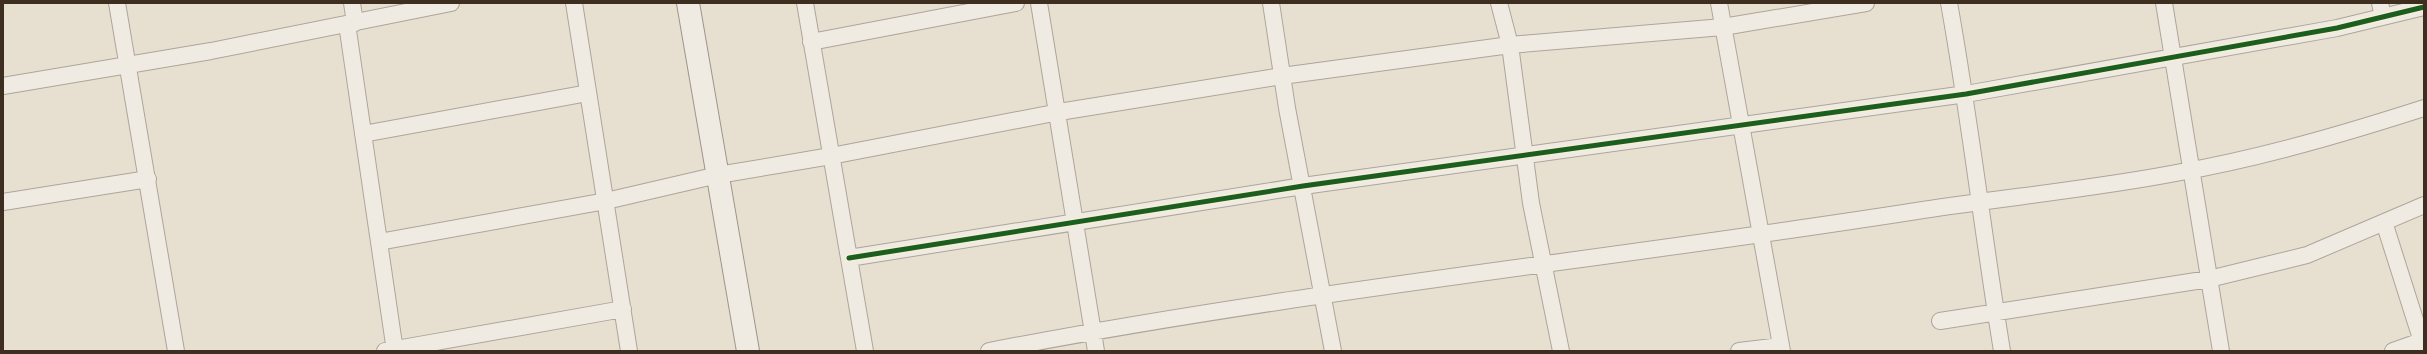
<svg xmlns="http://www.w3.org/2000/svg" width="2427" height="354" viewBox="0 0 2427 354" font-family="Merriweather,serif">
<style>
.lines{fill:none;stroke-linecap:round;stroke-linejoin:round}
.street-casing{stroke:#ada599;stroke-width:18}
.secondary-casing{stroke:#9c958a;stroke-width:24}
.street{stroke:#efebe3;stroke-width:16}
.secondary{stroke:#efebe3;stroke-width:22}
.cycleway-casing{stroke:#f7eed8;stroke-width:8}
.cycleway{stroke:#1b5e20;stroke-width:5}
</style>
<rect width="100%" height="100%" fill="#e7e0d1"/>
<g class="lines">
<defs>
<path id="street" d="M117 3 176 351
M352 3 355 23
M574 3 629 351
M805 3 865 351
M1039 3 1096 351
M1271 3 1287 108 1333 351
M1499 3 1510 45 1531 203 1561 351
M1719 3 1782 351
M1949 3C1970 119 1983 235 2002 351
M2164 3 2221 351
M2380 3 2383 17
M347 24 395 351
M811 42 1016 3
M3 86 211 51 451 3
M363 134 588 93
M3 202 148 179
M2384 222 2424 348
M379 242 606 201 718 175 831 156 1059 112 1282 76 1510 45 1723 27 1866 3
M849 258 1303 186 1966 94 2337 28 2424 7
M1940 321 2209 279 2307 255 2424 205
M385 351 623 309
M989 351C1298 291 1612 259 1923 210 2007 197 2093 189 2176 173 2261 158 2343 134 2424 108
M1739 351 1781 346
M2393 351 2424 340"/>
<path id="secondary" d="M688 3 748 351"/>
</defs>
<!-- street casing -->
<use href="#street" class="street-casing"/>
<!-- secondary casing -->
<use href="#secondary" class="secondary-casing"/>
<!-- street -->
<use href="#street" class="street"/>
<!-- secondary -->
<use href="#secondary" class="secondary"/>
<defs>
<path id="cycleway" d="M849 258 1303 186 1966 94 2337 28 2424 7"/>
</defs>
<!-- cycleway casing -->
<use href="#cycleway" class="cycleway-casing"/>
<!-- cycleway -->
<use href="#cycleway" class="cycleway"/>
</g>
<!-- border -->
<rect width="2427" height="354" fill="none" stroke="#3d2e20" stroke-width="8"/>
</svg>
